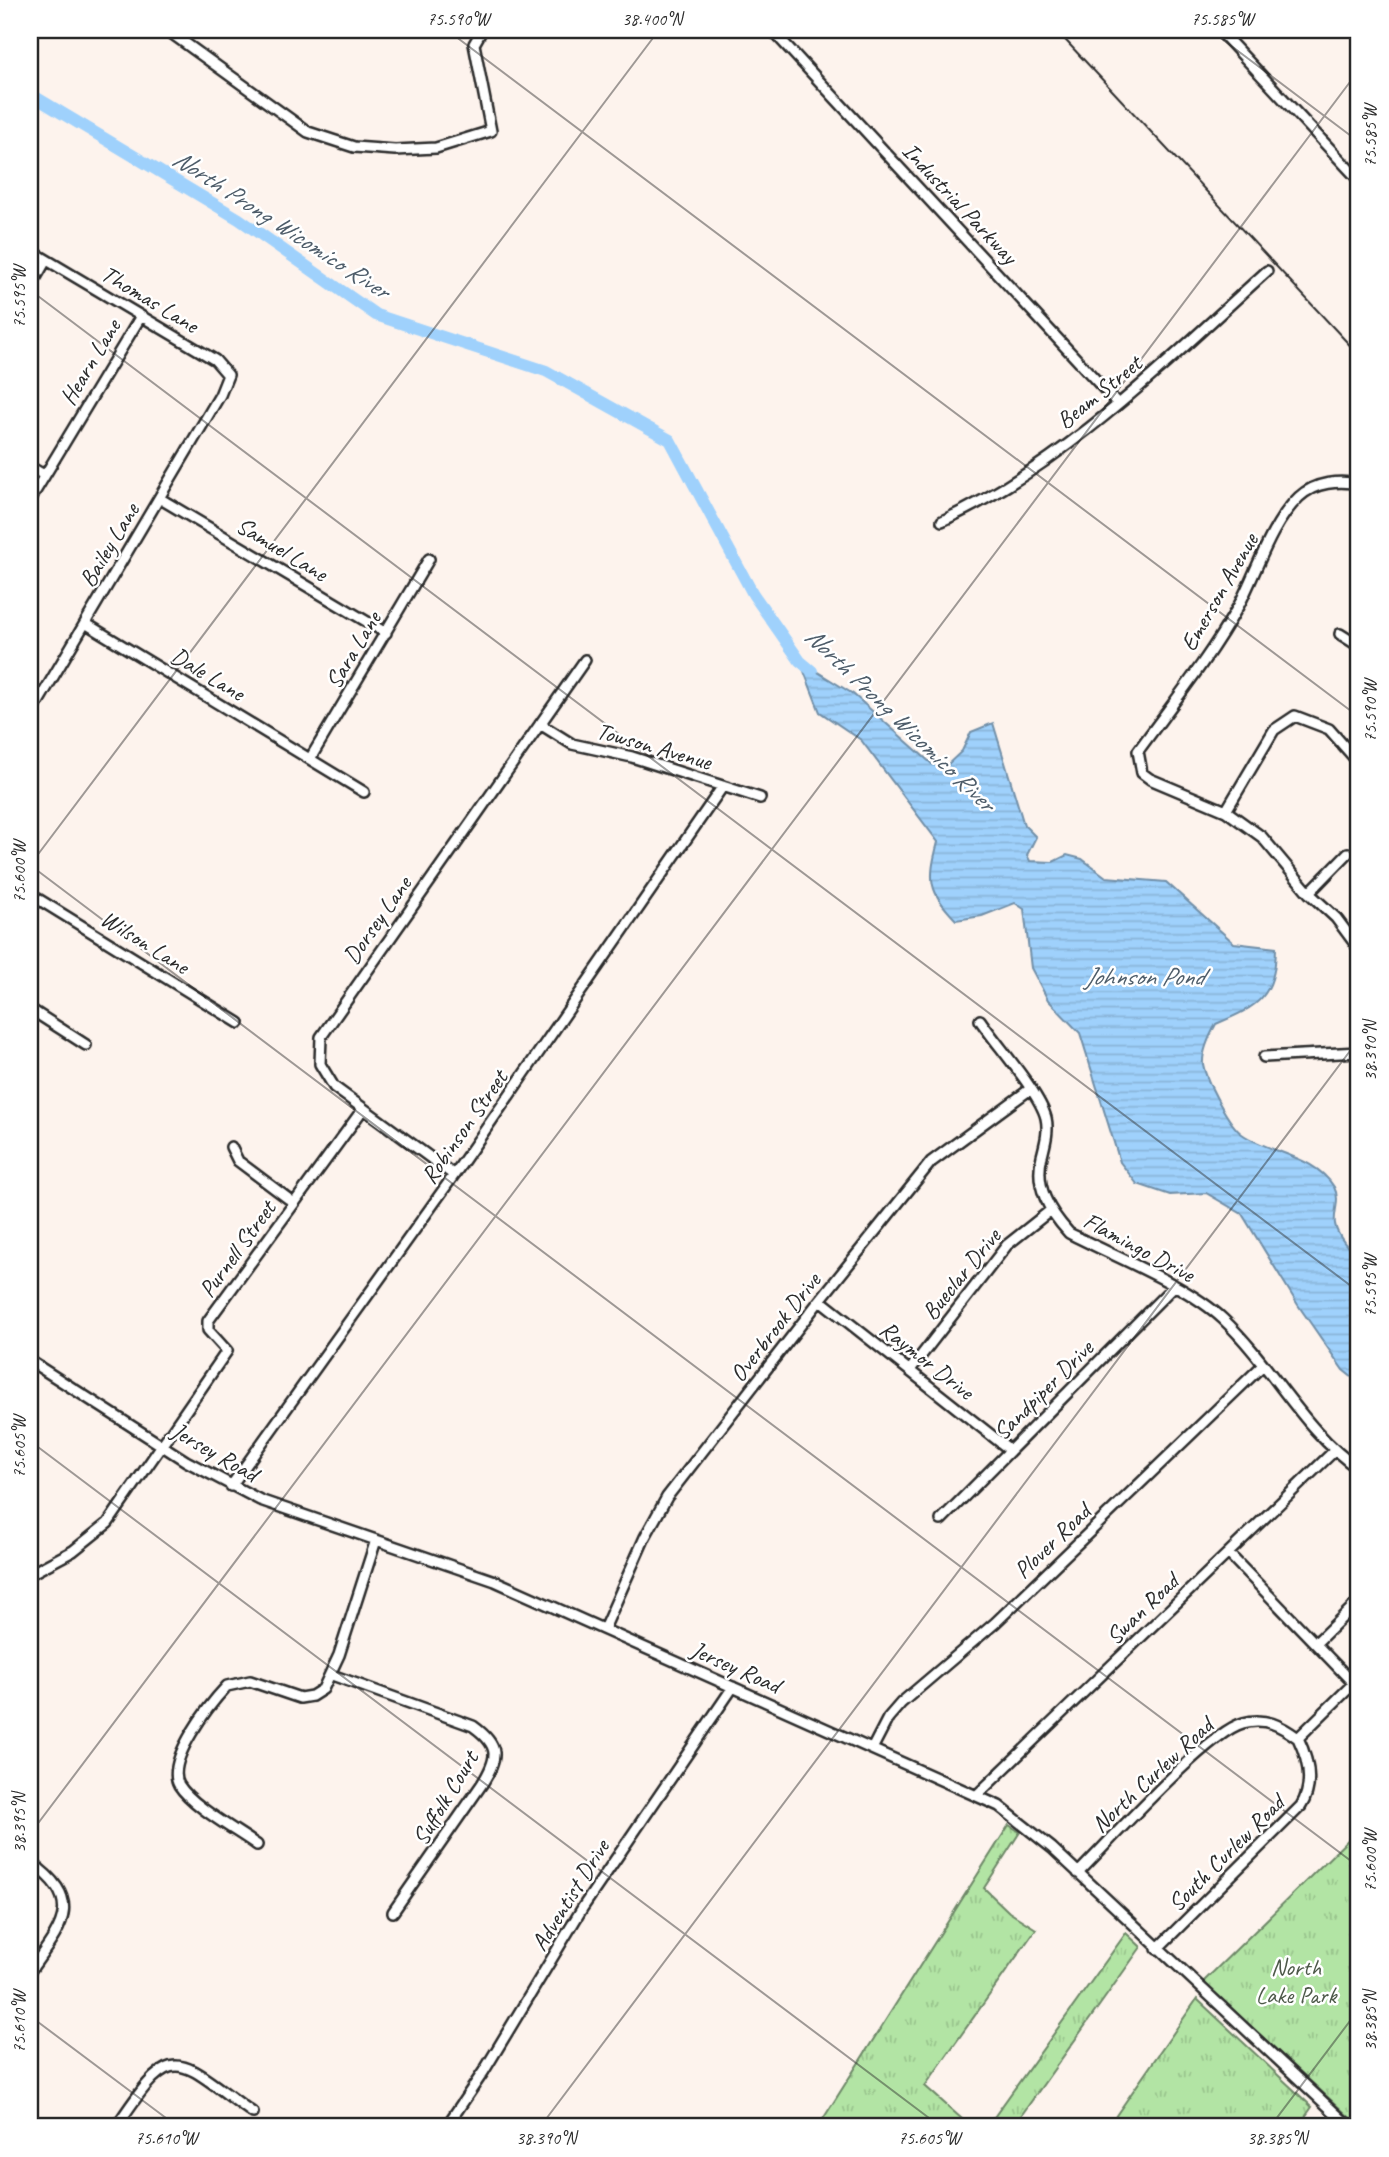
<svg xmlns="http://www.w3.org/2000/svg" width="1389" height="2157" viewBox="0 0 1389 2157" font-family="Caveat,sans-serif">
<style>
.park{fill:url(#park-tufts);stroke:#6e8868;stroke-width:2}
.water{fill:url(#water-rules);stroke:#718fa8;stroke-width:2}
.lines{fill:none;stroke-linecap:round;stroke-linejoin:round}
.river{stroke:#9fd1fc;stroke-width:12}
.minor-casing{stroke:#2b2b2b;stroke-width:14}
.minor{stroke:#fff;stroke-width:9}
.rail{stroke:#2b2b2b;stroke-width:2}
.ticks{fill:none;stroke:#2b2b2b;stroke-width:2;stroke-opacity:0.45}
.labels{text-anchor:middle;dominant-baseline:central;stroke-width:5;stroke-linejoin:round;paint-order:stroke}
.street-label{font-size:24px;fill:#2b2b2b;stroke:#fff}
.park-label{font-size:24px;fill:#4d5949;stroke:#fff}
.water-label{font-size:26px;font-style:italic;fill:#4e5d6a;stroke:#fff}
.neatline{fill:none;stroke:#2b2b2b;stroke-width:2.5}
.ticks-label{font-size:18px;text-anchor:middle;fill:#2b2b2b}
</style>
<defs>
<pattern id="park-tufts" width="24" height="20" patternUnits="userSpaceOnUse" patternTransform="scale(1.75)"><rect width="24" height="20" fill="#b2e4a4"/><path d="M3 7l-1-3M5 7V3M7 7l1-3M15 17l-1-3M17 17v-4M19 17l1-3" fill="none" stroke="#99c48d"/></pattern>
<pattern id="water-rules" width="6" height="5" patternUnits="userSpaceOnUse" patternTransform="scale(1.75)"><rect width="6" height="5" fill="#9fd1fc"/><path d="M0 2.5h6" fill="none" stroke="#89b4d8"/></pattern>
</defs>
<rect width="100%" height="100%" fill="#fdf3ed"/>
<filter id="ink" filterUnits="userSpaceOnUse"><feTurbulence type="fractalNoise" baseFrequency=".0143" numOctaves="2"/><feDisplacementMap in="SourceGraphic" scale="14" xChannelSelector="R" yChannelSelector="G"/><feConvolveMatrix kernelMatrix="1 2 1 2 8 2 1 2 1" color-interpolation-filters="sRGB"/></filter>
<g filter="url(#ink)">
<!-- park -->
<path class="park" d="M1009 1825 1020 1832 984 1888 1009 1912 1036 1929 925 2086 971 2127H818Z
M1359 1829V2126L1203 1982Z
M1126 1933 1141 1947 1013 2127H987Z
M1197 1999 1312 2107 1298 2127H1108Z"/>
<!-- water -->
<path class="water" d="M800 661 853 694 932 764 946 766 962 751 971 732 993 723 1024 825 1036 837 1027 855 1030 861 1053 862 1067 855 1082 859 1106 877 1166 882 1234 943 1276 948C1275 997 1259 1006 1216 1024 1210 1035 1202 1051 1203 1064 1206 1081 1229 1125 1242 1134 1271 1154 1314 1155 1334 1187 1341 1200 1333 1212 1335 1224 1337 1236 1350 1251 1359 1258V1383L1343 1370 1298 1305 1242 1214 1206 1193 1170 1195 1137 1184 1120 1162 1080 1033 1048 1000 1031 968 1024 909 1015 903 982 916 956 920C928 891 928 880 938 842L861 740 820 712Z"/>
<g class="lines">
<!-- river -->
<path class="river" d="M30 94 239 219 376 315 546 371 670 440 753 594 800 661 812 671"/>
<defs>
<path id="minor" d="M167 30 308 132 354 147 395 150 436 148 491 131 474 44 482 30
M772 30 1118 404
M1219 30 1359 180
M30 250 215 360 228 375 220 395 30 716
M30 288 46 260
M30 467 44 475
M1359 484C1339 480 1315 482 1299 497 1270 525 1257 571 1239 605 1210 657 1173 703 1138 751L1142 773 1150 779 1226 811 1262 837 1309 893 1336 918 1359 949
M159 498 386 633
M30 500 141 316
M942 521C1066 464 1166 362 1267 271
M85 623 364 792
M1340 634 1359 646
M540 724 572 744 632 757 760 798
M310 759 429 559
M1226 811 1274 730 1295 716 1329 729 1359 763
M1309 893 1348 853
M30 894 239 1023
M30 1009 86 1045
M980 1020C996 1044 1040 1093 1046 1118 1049 1131 1045 1144 1042 1156 1034 1186 1049 1211 1069 1233 1115 1257 1187 1285 1223 1319 1273 1366 1303 1431 1359 1469
M1264 1057 1359 1052
M231 1147 238 1161 294 1203
M454 1175 334 1087 320 1064 321 1037 585 660
M820 1300 1010 1450
M30 1361 186 1461 260 1500 495 1581 999 1806 1052 1848 1350 2127
M910 1370 1007 1245 1051 1210
M231 1486 454 1175 723 786
M941 1520 1173 1287
M1228 1553 1359 1689
M30 1574 73 1551 108 1523 227 1351 208 1330V1321L363 1109
M604 1629 645 1537 667 1497 820 1300 931 1162 1029 1090
M1317 1642 1359 1601
M332 1675 473 1726C501 1746 498 1758 482 1784L393 1912
M1298 1738 1353 1684
M873 1747 888 1718 901 1703 995 1623 1262 1366
M978 1794 1333 1452
M257 1845C236 1830 192 1806 179 1785 165 1761 210 1704 227 1686L250 1681 300 1698 312 1696 323 1689 339 1655 376 1540
M30 1862C86 1901 62 1926 30 1971
M1078 1873C1109 1842 1208 1732 1243 1723 1265 1717 1280 1725 1298 1738 1308 1759 1314 1785 1301 1806L1157 1949
M116 2127C175 2038 175 2058 253 2113
M446 2127 484 2071 583 1907 733 1687"/>
</defs>
<!-- minor casing -->
<use href="#minor" class="minor-casing"/>
<!-- minor -->
<use href="#minor" class="minor"/>
<!-- rail -->
<path class="rail" d="M1056 30 1359 355"/>
</g>
</g>
<!-- ticks -->
<path class="ticks" d="M447 30 1359 717M1210 30 1359 142M30 290 1359 1292M30 865 1359 1867M30 865 659 30M30 1441 941 2127M30 1834 1359 70M30 2016 178 2127M540 2127 1359 1039M1270 2127 1359 2009"/>
<g class="labels">
<!-- street labels -->
<g class="street-label">
<text transform="translate(960 203) rotate(47)">Industrial Parkway</text>
<text transform="translate(150 299) rotate(31)">Thomas Lane</text>
<text transform="translate(90 362) rotate(-59)">Hearn Lane</text>
<text transform="translate(1099 392) rotate(-39)">Beam Street</text>
<text transform="translate(109 545) rotate(-59)">Bailey Lane</text>
<text transform="translate(282 549) rotate(31)">Samuel Lane</text>
<text transform="translate(1219 592) rotate(-60)">Emerson Avenue</text>
<text transform="translate(353 650) rotate(-59)">Sara Lane</text>
<text transform="translate(208 674) rotate(31)">Dale Lane</text>
<text transform="translate(654 746) rotate(16)">Towson Avenue</text>
<text transform="translate(377 920) rotate(-55)">Dorsey Lane</text>
<text transform="translate(145 942) rotate(32)">Wilson Lane</text>
<text transform="translate(464 1127) rotate(-55)">Robinson Street</text>
<text transform="translate(1139 1247) rotate(28)">Flamingo Drive</text>
<text transform="translate(237 1249) rotate(-54)">Purnell Street</text>
<text transform="translate(961 1274) rotate(-51)">Bueclar Drive</text>
<text transform="translate(775 1327) rotate(-52)">Overbrook Drive</text>
<text transform="translate(927 1360) rotate(38)">Raymor Drive</text>
<text transform="translate(1043 1390) rotate(-45)">Sandpiper Drive</text>
<text transform="translate(215 1452) rotate(30)">Jersey Road</text>
<text transform="translate(1052 1541) rotate(-44)">Plover Road</text>
<text transform="translate(1142 1609) rotate(-44)">Swan Road</text>
<text transform="translate(736 1667) rotate(24)">Jersey Road</text>
<text transform="translate(1152 1775) rotate(-43)">North Curlew Road</text>
<text transform="translate(445 1798) rotate(-59)">Suffolk Court</text>
<text transform="translate(1226 1853) rotate(-45)">South Curlew Road</text>
<text transform="translate(570 1895) rotate(-58)">Adventist Drive</text>
</g>
<!-- park labels -->
<g class="park-label">
<text x="1296" y="1967">North<tspan x="1296" dy="28">Lake Park</tspan></text>
</g>
<!-- water labels -->
<g class="water-label">
<text transform="translate(281 224) rotate(33)">North Prong Wicomico River</text>
<text transform="translate(900 719) rotate(44)">North Prong Wicomico River</text>
<text x="1144" y="976">Johnson Pond</text>
</g>
</g>
<!-- margin -->
<rect width="1389" height="2157" fill="none" stroke="#fff" stroke-width="77"/>
<rect x="38" y="38" width="1312" height="2080" class="neatline"/>
<g class="ticks-label">
<text x="458" y="25">75.590°W</text>
<text x="652" y="25">38.400°N</text>
<text x="1222" y="25">75.585°W</text>
<text transform="translate(1370 136) rotate(-90)" y="6">75.585°W</text>
<text transform="translate(19 297) rotate(-90)" y="6">75.595°W</text>
<text transform="translate(1370 711) rotate(-90)" y="6">75.590°W</text>
<text transform="translate(19 872) rotate(-90)" y="6">75.600°W</text>
<text transform="translate(1370 1051) rotate(-90)" y="6">38.390°N</text>
<text transform="translate(1370 1286) rotate(-90)" y="6">75.595°W</text>
<text transform="translate(19 1447) rotate(-90)" y="6">75.605°W</text>
<text transform="translate(19 1823) rotate(-90)" y="6">38.395°N</text>
<text transform="translate(1370 1861) rotate(-90)" y="6">75.600°W</text>
<text transform="translate(1370 2021) rotate(-90)" y="6">38.385°N</text>
<text transform="translate(19 2022) rotate(-90)" y="6">75.610°W</text>
<text x="166" y="2144">75.610°W</text>
<text x="546" y="2144">38.390°N</text>
<text x="929" y="2144">75.605°W</text>
<text x="1277" y="2144">38.385°N</text>
</g>
</svg>
